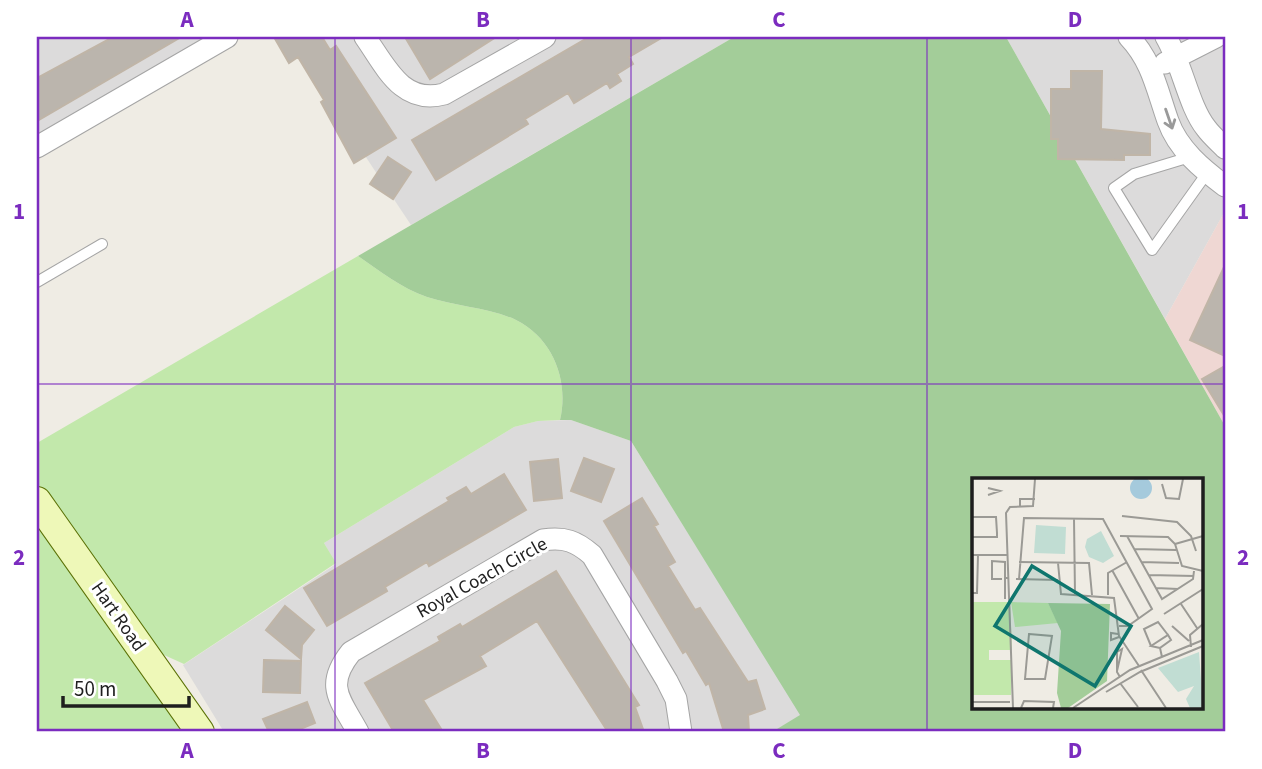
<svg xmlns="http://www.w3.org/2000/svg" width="1262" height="769" viewBox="0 0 1262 769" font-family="'Source Sans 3',sans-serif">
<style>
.residential{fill:#dcdbdb}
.commercial{fill:#efd7d3}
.grass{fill:#c2e8ab}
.forest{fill:#a3cd99;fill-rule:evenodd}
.building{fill:#bbb5ad;stroke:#c0b5a7;stroke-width:2}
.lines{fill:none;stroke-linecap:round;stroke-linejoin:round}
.lane-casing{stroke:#a5a5a5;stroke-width:12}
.street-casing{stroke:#a5a5a5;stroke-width:23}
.secondary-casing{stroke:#5c7307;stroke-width:30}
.lane{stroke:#fff;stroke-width:10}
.street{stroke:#fff;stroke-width:21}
.secondary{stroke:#eef8b8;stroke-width:28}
.oneway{stroke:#9a9a9a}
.grid{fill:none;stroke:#7b2cbf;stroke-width:2;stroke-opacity:0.55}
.labels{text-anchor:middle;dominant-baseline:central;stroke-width:6;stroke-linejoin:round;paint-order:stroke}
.street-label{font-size:19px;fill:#1e1e1e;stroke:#fff}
.inset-road{fill:none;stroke:#9b9a95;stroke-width:2}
.view{fill:#0f766e;fill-opacity:0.15;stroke:#0f766e;stroke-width:3.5}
.inset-edge{fill:none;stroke:#1e1e1e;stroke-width:3.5}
.neatline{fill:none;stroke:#7b2cbf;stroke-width:2.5}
.grid-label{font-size:23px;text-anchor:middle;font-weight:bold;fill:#7b2cbf}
</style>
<rect width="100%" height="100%" fill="#efece4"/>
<!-- residential -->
<path class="residential" d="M37 37H235L37 149Z
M286 37H734L411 225Z
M1006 37H1225V211L1165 319Z
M571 420 631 441 801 715 772 732H224L183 665 336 564 324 543 514 427 538 421Z"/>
<!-- commercial -->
<path class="commercial" d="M1225 211V426L1165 319Z"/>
<!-- grass -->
<path class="grass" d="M358 256C380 271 401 288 427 297 454 306 491 308 516 320 554 339 569 382 560 420L538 421 514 427 324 543 336 563 184 664 153 650 37 486V443Z
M37 516 189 732H37Z"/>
<!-- forest -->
<path class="forest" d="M734 37H1006L1225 426V732H772L800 715 631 441 571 420H560C569 382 554 339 516 320 491 308 454 306 427 297 401 288 380 271 358 256ZM973 480H1201V708H973Z"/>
<!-- building -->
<path class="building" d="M113 37H181L37 121V78Z
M274 37H322L330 50 336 46 396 138 354 163 321 102 324 100 298 57 289 63Z
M405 37H496L430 79Z
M589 37H663L629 57 633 64 617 74 621 81 610 88 607 83 574 103 568 93 525 119 528 124 436 180 412 140Z
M1071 71H1102L1101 129 1150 134V155H1124V160L1058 159V139H1051V89H1071Z
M388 157 411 172 393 199 370 184Z
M1225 265V356L1190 340Z
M1225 366V417L1202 379Z
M584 458 614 469 601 502 571 491Z
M558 459 562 498 534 501 530 462Z
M504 474 526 510 429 566 427 562 385 587 387 591 327 626 304 588 449 501 447 498 466 487 471 494Z
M642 498 658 524 654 526 675 562 668 566 695 610 700 608 748 682 756 680 765 709 748 715 749 732H724L709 683 706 685 686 651 683 653 604 521Z
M556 571 639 705 635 707 644 732H608L537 621 480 656 486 666 423 700 443 732H394L365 683 440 641 438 637 460 624 462 627Z
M285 606 314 630 302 645 301 659 266 630Z
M264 660 301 661 300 693 263 692Z
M307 702 315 723 293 732H269L263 719Z"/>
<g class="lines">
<defs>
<path id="lane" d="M1190 157 1134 174 1114 188 1152 250 1207 173
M37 282 102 244"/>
<path id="street" d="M365 37C386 67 402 105 444 94L545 37
M1129 37C1152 61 1157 90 1168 121 1178 149 1202 169 1225 186
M1166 37C1182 64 1189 107 1206 128 1211 135 1219 142 1225 148
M1165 63 1216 37
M37 147 227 37
M358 732C340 699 324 686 351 652L543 540C565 537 576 541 592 555L667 681 676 699 681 732"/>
<path id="secondary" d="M37 501 200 732"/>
</defs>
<!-- lane casing -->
<use href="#lane" class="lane-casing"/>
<!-- street casing -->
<use href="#street" class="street-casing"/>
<!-- secondary casing -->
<use href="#secondary" class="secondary-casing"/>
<!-- lane -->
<use href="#lane" class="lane"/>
<!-- street -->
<use href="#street" class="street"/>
<!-- secondary -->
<use href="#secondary" class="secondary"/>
</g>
<!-- one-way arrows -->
<defs><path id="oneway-shaft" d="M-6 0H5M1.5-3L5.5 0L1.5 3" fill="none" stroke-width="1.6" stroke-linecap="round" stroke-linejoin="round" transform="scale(1.75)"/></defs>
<use class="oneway" href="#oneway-shaft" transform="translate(1169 119) rotate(71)"/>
<!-- grid -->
<path class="grid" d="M335 37V732M631 37V732M927 37V732M37 384H1225"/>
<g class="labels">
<!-- street labels -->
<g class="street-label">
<text transform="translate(482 578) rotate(-29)">Royal Coach Circle</text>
<text transform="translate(118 617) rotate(55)">Hart Road</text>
</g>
</g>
<!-- overview -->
<g transform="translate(972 478)">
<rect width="231" height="231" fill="#efece4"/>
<path d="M0 124H38L40 172H17V182H39V217H0ZM39 124 76 125 86 145 43 149Z" fill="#c2e8ab"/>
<path d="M76 125 138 126 135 203 96 230H89L85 215 89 153Z" fill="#a3cd99"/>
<path d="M64 47 94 49 93 76 62 75ZM129 53 142 78 131 85 117 79 113 69 115 61ZM227 174 231 230H218L214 221 222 208 206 214 186 190Z" fill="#c1ddd3"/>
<path d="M158 10a11 11 0 1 1 22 0a11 11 0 1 1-22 0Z" fill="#a5cadc"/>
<path class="inset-road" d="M190 6 194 20 207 21 211 1M16 17 28 13 16 10M48 29V21H63M150 38 205 44 219 58 224 73M0 39H24L25 55V59H0M102 41 103 116M148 58 196 59 203 66 210 88 231 93M155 58 190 121 221 101 222 93M203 66 231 58M162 71 204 72M0 77H36M47 84 117 85 120 117M169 84 207 85M86 85 89 116 142 120 147 158 167 188M140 92 167 141M177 97 222 98M30 101H20V83L33 84V121V100H37M44 101 86 102M47 101 52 40 131 41 180 131 156 148H147M184 110 206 111M0 115H5L6 77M136 117V95L155 84M209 126 225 150M192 136 231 111M200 148 217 163M57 156 80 158 73 201H53ZM146 156 139 155V162L147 159M179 168 172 151 186 144 196 157M219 169 218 157 231 146M188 170 179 168 196 157 199 162 188 170 190 179M169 192 194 230M145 193 150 171 145 174V194L148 199M148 205 166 229M134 214 168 194 231 168M0 224H38M41 230 34 35 38 29 61 28 63 1M49 230 52 223 82 224 81 230M101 230 158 192 231 162"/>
<path class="view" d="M60 88 159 148 123 208 23 148Z"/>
<rect width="231" height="231" class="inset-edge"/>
</g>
<!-- border -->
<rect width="1262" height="769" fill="none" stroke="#ffffff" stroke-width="77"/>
<!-- scale -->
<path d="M63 696v10h126v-10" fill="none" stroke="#1e1e1e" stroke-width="3.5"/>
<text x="74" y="696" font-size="21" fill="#1e1e1e" stroke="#ffffff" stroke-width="5" paint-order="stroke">50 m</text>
<rect x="38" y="38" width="1186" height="692" class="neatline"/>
<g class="grid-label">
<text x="187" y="27">A</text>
<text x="483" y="27">B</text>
<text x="779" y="27">C</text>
<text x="1075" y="27">D</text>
<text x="19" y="219">1</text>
<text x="1243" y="219">1</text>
<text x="19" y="565">2</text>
<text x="1243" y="565">2</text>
<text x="187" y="758">A</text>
<text x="483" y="758">B</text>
<text x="779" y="758">C</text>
<text x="1075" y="758">D</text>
</g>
</svg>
